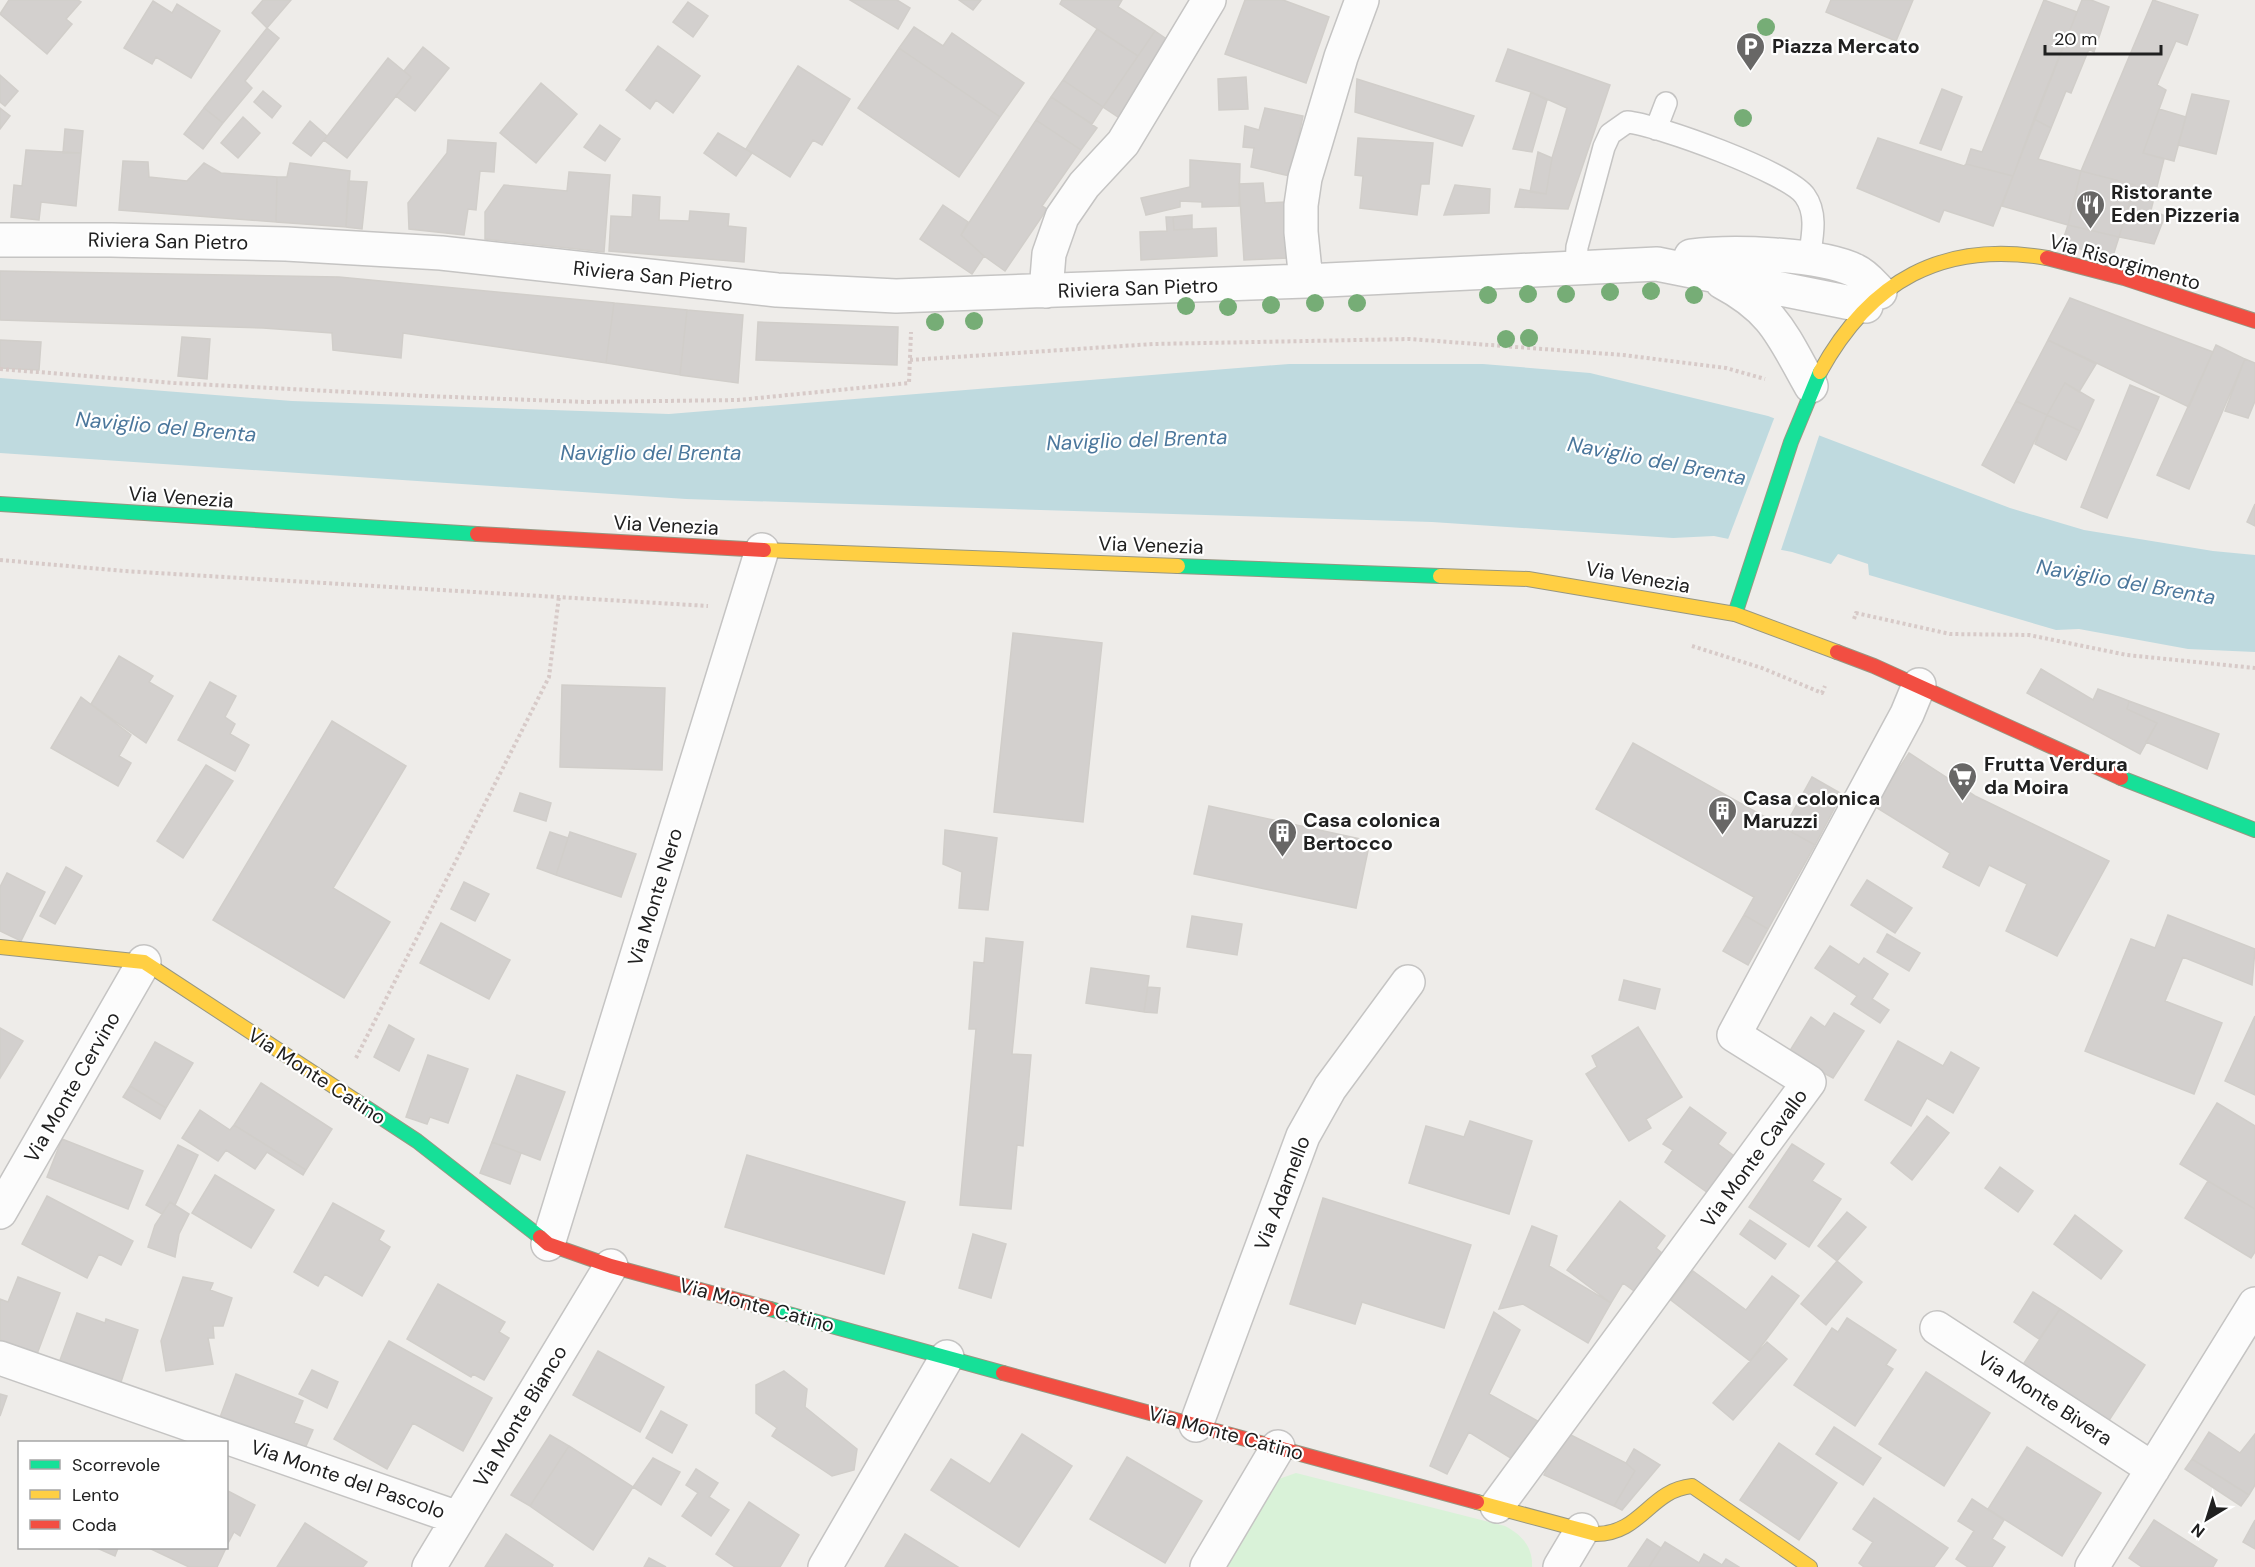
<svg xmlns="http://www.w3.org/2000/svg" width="2255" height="1567" viewBox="0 0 2255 1567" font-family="'DM Sans',sans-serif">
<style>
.park{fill:#d9f2d8}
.water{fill:#bfdadf}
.pier{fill:#eeece9}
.building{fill:#d3d0ce;stroke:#d1ceca;stroke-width:1.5}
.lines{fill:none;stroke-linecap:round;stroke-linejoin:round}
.lane-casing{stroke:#c5c4c3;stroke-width:24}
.street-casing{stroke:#c5c4c3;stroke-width:36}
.fast-casing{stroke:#979782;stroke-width:16}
.slow-casing{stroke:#979782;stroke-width:16}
.jam-casing{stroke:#979782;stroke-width:16}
.path{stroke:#d7cac8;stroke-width:4;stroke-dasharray:3 3;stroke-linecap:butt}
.lane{stroke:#fcfcfc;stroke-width:21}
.street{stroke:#fcfcfc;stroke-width:33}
.fast{stroke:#16e098;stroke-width:14}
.slow{stroke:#ffcf43;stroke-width:14}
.jam{stroke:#f24e42;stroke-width:14}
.tree{fill:#76ad76}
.labels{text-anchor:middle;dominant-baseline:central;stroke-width:4.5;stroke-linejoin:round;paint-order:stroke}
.poi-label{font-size:20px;font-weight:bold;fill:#202020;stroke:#fff;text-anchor:start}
.street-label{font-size:20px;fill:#202020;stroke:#fff}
.water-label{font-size:21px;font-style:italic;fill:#4b779c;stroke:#fff}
</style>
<rect width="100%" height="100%" fill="#eeece9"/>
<!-- park -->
<path class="park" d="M1296 1473 1505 1526C1522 1535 1533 1547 1532 1567H1222L1276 1480Z"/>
<!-- water -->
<path class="water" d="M1289 364H1483L1590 373 1768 416 2010 508 2084 530 2213 551 2255 555V652L2188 649 2079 629 2056 630 1869 575 1868 564 1838 554 1831 564 1792 552 1714 536 1673 538 1432 522 686 499 0 453V378L292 401 669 414Z"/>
<!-- pier -->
<path class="pier" d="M1775 416 1820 433 1780 553 1727 542Z"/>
<!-- building -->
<path class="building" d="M9 0H78L81 2 66 19 72 24 47 54 0 14Z
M263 0H291L267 28 252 13Z
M850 0H897L910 8 898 29Z
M959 0H981L973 10Z
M1062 0H1122L1118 7 1155 31 1138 56 1060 4Z
M1245 0H1283L1329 17 1306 83 1225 54Z
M1831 0H1913L1896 41 1826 12Z
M2044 0 2077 12 2013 176 1966 164 1971 149 1982 152Z
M2082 0H2091L2109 7 2094 52 2089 49 2071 93 2066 91 2051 128 2034 119Z
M2153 0 2198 15 2187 45 2176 41 2157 85 2166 90 2143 153 2164 159 2151 210 2165 216 2154 244 2119 237 2135 185 2081 171Z
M153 1 172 13 177 4 220 31 191 78 156 57 152 64 124 48Z
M688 2 708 16 693 37 673 22Z
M914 27 943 46 952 33 1024 83 1000 117 899 48Z
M267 28 279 38 245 81 252 88 223 123 204 108Z
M1097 29 1138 56 1103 107 1063 80Z
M1155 31 1178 47 1127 123 1103 107Z
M658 46 700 76 673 113 656 100 650 109 626 90Z
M423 47 449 68 415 111 396 96 411 77 404 71Z
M899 48 1000 117 959 177 858 108Z
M1508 49 1610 85 1568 209 1515 207 1520 189 1546 194 1552 158 1567 108 1531 92 1496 81Z
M388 58 411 77 347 158 324 140Z
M798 66 850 99 822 145 813 140 790 177 746 149Z
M0 75 18 91 5 106 0 102Z
M1246 77 1248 109 1219 110 1218 79Z
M1357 79 1474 116 1462 146 1355 112Z
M1063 80 1103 107 1092 124 1051 97Z
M541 83 577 114 536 163 500 133Z
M1942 89 1962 97 1941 150 1920 143Z
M263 91 281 106 272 118 254 102Z
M1531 92 1547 100 1532 152 1513 149Z
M2192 94 2229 101 2216 154 2178 145Z
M1051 97 1097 128 1081 150 1036 120Z
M0 108 10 116 0 129Z
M204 108 223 123 203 149 184 134Z
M1265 108 1303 116 1290 176 1251 167 1254 148 1243 147 1245 126 1259 130Z
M2159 109 2186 117 2174 161 2143 153Z
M243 117 260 133 238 158 221 143Z
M2034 119 2051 128 2038 159 2081 171 2068 225 2002 206Z
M1036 120 1081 150 1042 206 1047 209 1005 271 984 256 961 235Z
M310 121 327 136 311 156 293 143Z
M600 125 620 139 605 161 584 147Z
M65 129 83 131 81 153H63Z
M718 133 752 153 736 176 704 153Z
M1358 138 1433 143 1429 184H1421L1417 215 1360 208 1363 176 1355 175Z
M1878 138 1964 166 1966 164 2013 176 1993 226 1944 210 1939 222 1857 188Z
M448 140 496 143 494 172 480 171 476 210 468 209 464 235 409 229 408 203 447 153Z
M26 150 81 153 76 206 41 202 39 220 11 217 14 185 22 186Z
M1538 152 1552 158 1546 194 1530 192Z
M1190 160 1240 164 1239 206 1202 207V202L1180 201V207L1146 215 1141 198 1190 187Z
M123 161 148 162 149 177 187 181 204 163 221 173 277 177 276 222 119 210Z
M290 163 350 171 346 227 276 222 277 177H287Z
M2081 171 2135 185 2119 237 2068 225Z
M569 172 610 175 604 252 485 239V212L504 185 567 191Z
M348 181 367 182 362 229 346 227Z
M1263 183 1265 203 1286 202 1289 258 1244 260 1239 184Z
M1455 185 1490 189 1489 213 1444 215Z
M633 195 660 197 659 220 689 221 690 211 729 214 728 226 746 228 744 262 609 251 611 216 632 217Z
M943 205 968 222 961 235 984 256 972 274 920 239Z
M1192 215V229L1174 230 1173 217Z
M1166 217H1173L1174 230 1216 228 1217 256 1141 260 1140 232 1167 231Z
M2068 225 2119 237 2112 259 2062 243Z
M0 271 339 277 614 303 606 363 403 333 401 358 333 350 332 333 263 328 0 320Z
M2070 298 2213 352 2189 407 2048 340Z
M614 303 687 310 680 375 606 363Z
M687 310 743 315 738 383 680 375Z
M758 322 898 327 897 365 756 360Z
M182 337 210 339 207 379 178 376Z
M0 340 41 342 39 370 0 368Z
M2048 340 2096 364 2079 392 2065 383 2047 415 2016 401Z
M2216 345 2245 359 2189 489 2157 475Z
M2245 359 2255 363V401L2248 418 2225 411Z
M2065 383 2094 400 2080 431 2047 415Z
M2130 385 2159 397 2107 518 2081 507Z
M2016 401 2047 415 2014 483 1982 465Z
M2047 415 2080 431 2066 460 2035 444Z
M2255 504V526L2247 522Z
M1013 633 1102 643 1083 822 994 812Z
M119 656 153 676 149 682 173 696 146 743 91 704Z
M2041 669 2093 700 2098 689 2129 701 2127 709 2157 723 2140 754 2027 693Z
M210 682 236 696 225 717 235 724 230 734 249 745 235 771 178 740Z
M562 685 665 688 662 770 560 767Z
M81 697 131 735 119 756 131 763 118 786 51 748Z
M2129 701 2219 734 2207 769 2146 742 2157 723 2127 709Z
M332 721 406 766 333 888 390 922 344 998 213 920Z
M1633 743 1815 845 1768 929 1744 915 1754 897 1596 809Z
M1909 753 1975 796 2109 861 2057 956 2006 931 2027 884 1989 865 1979 886 1943 867 1950 853 1874 806Z
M206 765 233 781 183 858 157 841Z
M1812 777 1842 794 1815 845 1784 828Z
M520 793 551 803 546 821 514 811Z
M1209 806 1370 841 1356 908 1194 874Z
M945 830 997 838 988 910 959 908 962 872 943 864Z
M550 832 568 838 556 875 537 868Z
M570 832 636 854 621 897 556 875Z
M66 867 82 876 55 924 40 916Z
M7 873 45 892 21 941 0 931V887Z
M1867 880 1912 908 1895 933 1851 905Z
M464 882 489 894 475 921 451 909Z
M1744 915 1768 929 1748 965 1723 951Z
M2168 915 2255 949 2252 985 2183 957 2165 1001 2222 1023 2194 1094 2085 1051 2131 939 2155 948Z
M1192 916 1242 924 1237 955 1187 947Z
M441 923 510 960 489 999 420 963Z
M1887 934 1920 953 1909 971 1877 952Z
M986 938 1023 942 1012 1054 1031 1055 1023 1146 1017 1145 1011 1209 960 1205 976 1029H969L974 962 984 963Z
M1830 946 1859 965 1864 958 1888 974 1872 999 1889 1010 1880 1023 1851 1004 1857 996 1815 968Z
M1091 968 1149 976 1144 1012 1086 1003Z
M1624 980 1660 989 1655 1009 1619 1000Z
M1148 987 1160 988 1157 1013 1144 1012Z
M1834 1013 1864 1031 1833 1078 1820 1071 1817 1077 1786 1057 1811 1017 1825 1027Z
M2255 1016V1095L2225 1081Z
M389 1025 414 1039 399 1071 374 1057Z
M1638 1027 1682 1097 1646 1119 1651 1128 1629 1141 1586 1074 1597 1067 1592 1056Z
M0 1028 23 1041 0 1078Z
M1898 1041 1943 1066 1951 1052 1979 1068 1953 1113 1927 1098 1911 1126 1865 1100Z
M155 1042 193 1063 166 1108 130 1086Z
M428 1055 468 1069 448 1123 430 1117 427 1124 406 1117Z
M517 1075 565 1092 540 1160 492 1142Z
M261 1083 332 1129 306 1170 234 1125Z
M130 1086 166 1108 160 1119 123 1097Z
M2217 1103 2255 1126V1209L2180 1164Z
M1690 1107 1726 1133 1718 1144 1741 1161 1715 1198 1665 1162 1673 1150 1663 1144Z
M200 1110 230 1130 234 1125 306 1170 303 1175 267 1152 255 1169 226 1150 218 1161 182 1138Z
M1927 1116 1949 1133 1912 1180 1891 1163Z
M1470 1121 1532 1141 1509 1214 1409 1183 1426 1126 1464 1137Z
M62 1139 143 1171 128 1209 47 1177Z
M492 1142 521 1153 510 1184 480 1173Z
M1792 1144 1824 1164 1812 1181 1841 1199 1809 1247 1749 1207Z
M178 1145 198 1155 175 1205 170 1202 162 1214 146 1205Z
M747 1155 905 1202 884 1274 725 1227Z
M2000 1167 2033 1191 2018 1212 1985 1188Z
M215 1175 274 1210 251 1248 192 1213Z
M2208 1181 2255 1209V1252L2251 1258 2185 1218Z
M47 1196 133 1241 121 1265 99 1254 87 1278 22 1244Z
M1323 1198 1471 1245 1444 1328 1362 1302 1355 1324 1290 1304Z
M1620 1201 1665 1236 1656 1248 1673 1262 1645 1299 1623 1283 1611 1303 1567 1270Z
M170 1202 189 1214 179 1234 175 1257 148 1247 155 1225Z
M333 1203 384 1231 379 1240 390 1247 362 1296 325 1274 318 1286 294 1272Z
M1847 1212 1866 1227 1837 1261 1818 1246Z
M2075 1215 2122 1251 2101 1279 2054 1244Z
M1750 1220 1786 1244 1775 1259 1740 1234Z
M1532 1226 1557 1236 1549 1266 1611 1303 1588 1343 1523 1304 1499 1309Z
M973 1234 1006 1244 991 1298 959 1288Z
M1837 1261 1862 1282 1826 1325 1801 1304Z
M1693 1271 1746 1310 1772 1276 1799 1296 1750 1361 1671 1300Z
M18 1277 60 1293 37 1354 0 1340V1299L8 1302Z
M183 1277 213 1283 210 1290 232 1298 223 1326H213L214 1338H208L213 1364 166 1371 161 1341Z
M438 1284 505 1322 499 1332 509 1338 484 1380 473 1374 471 1377 407 1339Z
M2033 1292 2060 1309 2039 1339 2014 1322Z
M2060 1309 2145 1365 2108 1422 2022 1366Z
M1494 1312 1520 1330 1489 1394 1543 1424 1517 1462 1469 1432 1447 1474 1430 1466Z
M77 1313 105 1323 106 1319 138 1330 120 1385 59 1363Z
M1847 1318 1896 1350 1886 1365 1893 1369 1855 1426 1794 1385 1832 1328 1838 1332Z
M389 1341 492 1398 463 1451 413 1423 387 1469 334 1439Z
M1767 1342 1787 1359 1733 1420 1713 1403Z
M598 1351 664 1387 640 1432 573 1395Z
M312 1370 338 1382 327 1408 299 1394Z
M784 1371 807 1389 805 1407 857 1449 854 1470 832 1476 772 1436 777 1428 756 1413V1385Z
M1926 1372 1990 1413 1944 1486 1879 1444Z
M236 1374 303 1401 294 1423 313 1430 303 1453 219 1420Z
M0 1394 7 1396 0 1416Z
M661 1411 687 1425 672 1453 646 1438Z
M1834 1427 1881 1458 1863 1485 1816 1454Z
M1565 1432 1626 1463 1635 1471 1614 1506 1544 1475Z
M2209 1432 2240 1453 2255 1434V1485L2249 1495 2192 1459Z
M1022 1434 1072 1466 1019 1547 931 1490 951 1459 990 1484Z
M550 1435 569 1446 530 1506 511 1495Z
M1779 1443 1837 1483 1799 1540 1740 1500Z
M569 1446 633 1487 593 1550 530 1506Z
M2027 1447 2101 1493 2062 1556 1988 1509Z
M1634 1449 1660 1465 1622 1510 1614 1506 1635 1471 1626 1463Z
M1127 1457 1202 1501 1165 1563 1090 1519Z
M653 1458 680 1472 661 1505 633 1487Z
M2192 1459 2249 1495 2241 1506 2185 1469Z
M696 1469 718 1483 709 1497 729 1510 711 1536 682 1516 698 1493 686 1485Z
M226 1490 255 1505 240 1536 234 1532 226 1547Z
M1874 1498 1948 1548 1934 1567H1864L1859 1563 1873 1542 1853 1529Z
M1972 1499 2004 1520 1992 1539 2005 1547 1992 1567H1968L1956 1559 1974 1531 1958 1521Z
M749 1502 799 1535 780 1567H735L716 1554Z
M2154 1520 2217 1560 2213 1567H2142L2129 1558Z
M2255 1520V1549L2243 1542Z
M305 1523 367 1562 363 1567H277Z
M506 1534 553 1565 552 1567H485Z
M905 1534 958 1567H885Z
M1647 1539 1661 1548 1649 1567H1628Z
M1665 1542 1699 1563 1704 1554 1722 1565 1726 1559 1739 1567H1649Z
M97 1548H118L115 1556Z
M149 1548H226L217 1567H189Z
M649 1558 666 1567H644Z"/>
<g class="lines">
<defs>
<path id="lane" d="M1656 129 1666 103
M1576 266 1577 247 1604 147 1610 134 1627 122C1656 124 1790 173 1805 196 1818 214 1812 238 1809 259"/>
<path id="street" d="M0 240H111L286 244 441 253 777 290 896 296 1306 281 1657 264 1866 306
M1691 256C1730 251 1820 253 1856 271 1865 275 1872 284 1880 292
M1306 281 1301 232V205L1305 178 1341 57 1362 0
M1722 282C1775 310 1783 337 1811 386
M1046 291 1049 254 1062 217 1084 185 1123 143 1209 0
M0 1212 144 962
M548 1244 762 550
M1937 1328 2153 1469
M0 1358 458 1518
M1196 1425 1303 1136 1330 1088 1408 982
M1497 1506 1809 1082 1734 1035 1907 714 1919 685
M429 1567 611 1266
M825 1567 947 1357
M1207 1567 1278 1447
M1560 1567 1582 1530
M2092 1567 2255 1304"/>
<path id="fast" d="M0 504 477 534
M1178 566 1440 576
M1735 614 1791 442 1820 372
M2121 778 2255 830
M356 1101 417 1141 540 1237
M770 1309 1003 1373"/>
<path id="slow" d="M1820 372C1870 281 1942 240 2047 258
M764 550 1178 566
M1440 576 1528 579 1735 614 1837 652
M0 947 144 962 356 1101
M1477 1502 1596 1534C1641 1534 1650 1490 1692 1486L1810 1567"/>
<path id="jam" d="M2047 258 2124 278 2255 321
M477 534 764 550
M1837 652 1874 666 2121 778
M540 1237 548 1244 611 1266 770 1309
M1003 1373 1477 1502"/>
</defs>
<!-- lane casing -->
<use href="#lane" class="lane-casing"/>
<!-- street casing -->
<use href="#street" class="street-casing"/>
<!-- fast casing -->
<use href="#fast" class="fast-casing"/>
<!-- slow casing -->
<use href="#slow" class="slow-casing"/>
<!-- jam casing -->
<use href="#jam" class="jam-casing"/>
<!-- path -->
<path class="path" d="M910 360 1153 344 1410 339 1623 355 1726 368 1765 379
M0 369 174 383 426 396 586 402 738 400 909 383 911 332
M0 560 124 571 708 606
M1854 619 1856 613 1950 634 2029 635 2127 655 2255 668
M1692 646 1762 668 1822 693 1825 686
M356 1058 549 677 559 596"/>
<!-- lane -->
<use href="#lane" class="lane"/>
<!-- street -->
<use href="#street" class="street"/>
<!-- fast -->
<use href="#fast" class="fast"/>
<!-- slow -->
<use href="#slow" class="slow"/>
<!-- jam -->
<use href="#jam" class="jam"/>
</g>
<!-- trees -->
<g class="tree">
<circle cx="1766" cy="27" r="9"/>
<circle cx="1743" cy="118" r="9"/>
<circle cx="1651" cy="291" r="9"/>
<circle cx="1610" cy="292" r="9"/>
<circle cx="1528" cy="294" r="9"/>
<circle cx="1566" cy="294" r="9"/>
<circle cx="1488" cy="295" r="9"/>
<circle cx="1694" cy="295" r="9"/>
<circle cx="1315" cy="303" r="9"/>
<circle cx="1357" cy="303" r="9"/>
<circle cx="1271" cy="305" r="9"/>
<circle cx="1186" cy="306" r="9"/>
<circle cx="1228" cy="307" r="9"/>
<circle cx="974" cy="321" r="9"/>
<circle cx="935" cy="322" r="9"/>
<circle cx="1529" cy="338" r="9"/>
<circle cx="1506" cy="339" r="9"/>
</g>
<!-- icons -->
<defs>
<symbol id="parking-pin" viewBox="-11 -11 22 30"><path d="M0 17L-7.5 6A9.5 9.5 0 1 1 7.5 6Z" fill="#686766" stroke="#fff"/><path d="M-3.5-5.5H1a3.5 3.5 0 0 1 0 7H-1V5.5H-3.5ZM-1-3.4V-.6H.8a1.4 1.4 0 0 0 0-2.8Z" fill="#fff"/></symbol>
<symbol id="restaurant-pin" viewBox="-11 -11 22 30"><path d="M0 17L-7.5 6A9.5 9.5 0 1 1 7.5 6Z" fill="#686766" stroke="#fff"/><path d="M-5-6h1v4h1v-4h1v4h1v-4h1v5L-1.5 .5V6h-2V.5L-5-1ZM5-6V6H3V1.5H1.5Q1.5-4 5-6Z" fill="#fff"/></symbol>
<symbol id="supermarket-pin" viewBox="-11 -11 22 30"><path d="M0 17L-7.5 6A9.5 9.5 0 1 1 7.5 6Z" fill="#686766" stroke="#fff"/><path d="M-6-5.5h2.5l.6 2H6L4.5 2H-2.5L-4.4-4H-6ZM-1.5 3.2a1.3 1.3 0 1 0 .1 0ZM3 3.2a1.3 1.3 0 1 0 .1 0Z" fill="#fff"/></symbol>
<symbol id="building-pin" viewBox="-11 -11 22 30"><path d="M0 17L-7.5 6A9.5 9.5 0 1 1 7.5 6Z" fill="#686766" stroke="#fff"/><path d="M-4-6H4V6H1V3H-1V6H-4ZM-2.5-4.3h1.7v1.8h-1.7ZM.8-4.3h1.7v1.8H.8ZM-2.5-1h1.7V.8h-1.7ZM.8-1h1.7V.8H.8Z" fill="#fff"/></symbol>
</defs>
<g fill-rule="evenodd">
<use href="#parking-pin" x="1734" y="30" width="33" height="45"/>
<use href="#restaurant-pin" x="2074" y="188" width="33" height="45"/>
<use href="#supermarket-pin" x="1946" y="760" width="33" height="45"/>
<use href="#building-pin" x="1706" y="794" width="33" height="45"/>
<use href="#building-pin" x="1266" y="816" width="33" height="45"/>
</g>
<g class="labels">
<!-- poi labels -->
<g class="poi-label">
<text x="1772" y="46">Piazza Mercato</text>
<text x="2111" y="192">Ristorante<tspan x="2111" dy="23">Eden Pizzeria</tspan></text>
<text x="1984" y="764">Frutta Verdura<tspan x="1984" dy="23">da Moira</tspan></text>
<text x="1743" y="798">Casa colonica<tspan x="1743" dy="23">Maruzzi</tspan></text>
<text x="1303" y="820">Casa colonica<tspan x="1303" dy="23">Bertocco</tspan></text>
</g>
<!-- street labels -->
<g class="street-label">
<text transform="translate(168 241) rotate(1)">Riviera San Pietro</text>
<text transform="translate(2125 262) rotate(16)">Via Risorgimento</text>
<text transform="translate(653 276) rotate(6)">Riviera San Pietro</text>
<text transform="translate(1138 288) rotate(-2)">Riviera San Pietro</text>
<text transform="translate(181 497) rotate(4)">Via Venezia</text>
<text transform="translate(666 525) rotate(3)">Via Venezia</text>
<text transform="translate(1151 545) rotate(2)">Via Venezia</text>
<text transform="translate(1638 577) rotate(10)">Via Venezia</text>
<text transform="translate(655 897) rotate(-73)">Via Monte Nero</text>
<text transform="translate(317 1076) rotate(33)">Via Monte Catino</text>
<text transform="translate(72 1087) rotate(-60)">Via Monte Cervino</text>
<text transform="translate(1754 1158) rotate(-54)">Via Monte Cavallo</text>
<text transform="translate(1282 1193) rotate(-69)">Via Adamello</text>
<text transform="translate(757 1305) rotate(15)">Via Monte Catino</text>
<text transform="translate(2045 1398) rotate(33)">Via Monte Bivera</text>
<text transform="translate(520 1416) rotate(-59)">Via Monte Bianco</text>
<text transform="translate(1226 1433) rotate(15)">Via Monte Catino</text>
<text transform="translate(348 1479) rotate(19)">Via Monte del Pascolo</text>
</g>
<!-- water labels -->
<g class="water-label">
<text transform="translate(166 427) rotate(5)">Naviglio del Brenta</text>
<text transform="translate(1137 440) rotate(-2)">Naviglio del Brenta</text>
<text x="651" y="453">Naviglio del Brenta</text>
<text transform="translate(1657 461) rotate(11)">Naviglio del Brenta</text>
<text transform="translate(2126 582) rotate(10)">Naviglio del Brenta</text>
</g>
</g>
<!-- legend -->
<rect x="18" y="1441" width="210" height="108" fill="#ffffff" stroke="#a6a6a6" stroke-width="1.5"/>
<rect x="30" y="1460" width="30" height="9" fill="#16e098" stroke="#a6a6a6" stroke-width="1.5"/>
<text x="72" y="1471" font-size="18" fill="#202020">Scorrevole</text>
<rect x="30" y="1490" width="30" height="9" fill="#ffcf43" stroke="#a6a6a6" stroke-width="1.5"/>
<text x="72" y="1501" font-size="18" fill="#202020">Lento</text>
<rect x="30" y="1520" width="30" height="9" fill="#f24e42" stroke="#a6a6a6" stroke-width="1.5"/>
<text x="72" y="1531" font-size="18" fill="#202020">Coda</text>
<!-- north arrow -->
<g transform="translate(2207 1519) rotate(218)" stroke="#ffffff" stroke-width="4.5" paint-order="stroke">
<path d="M0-4.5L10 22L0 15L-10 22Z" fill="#202020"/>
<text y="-9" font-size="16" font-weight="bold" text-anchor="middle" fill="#202020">N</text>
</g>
<!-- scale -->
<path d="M2045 45v9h116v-9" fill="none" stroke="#202020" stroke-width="3"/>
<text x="2054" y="45" font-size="18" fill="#202020" stroke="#ffffff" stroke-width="4.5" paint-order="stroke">20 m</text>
</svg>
